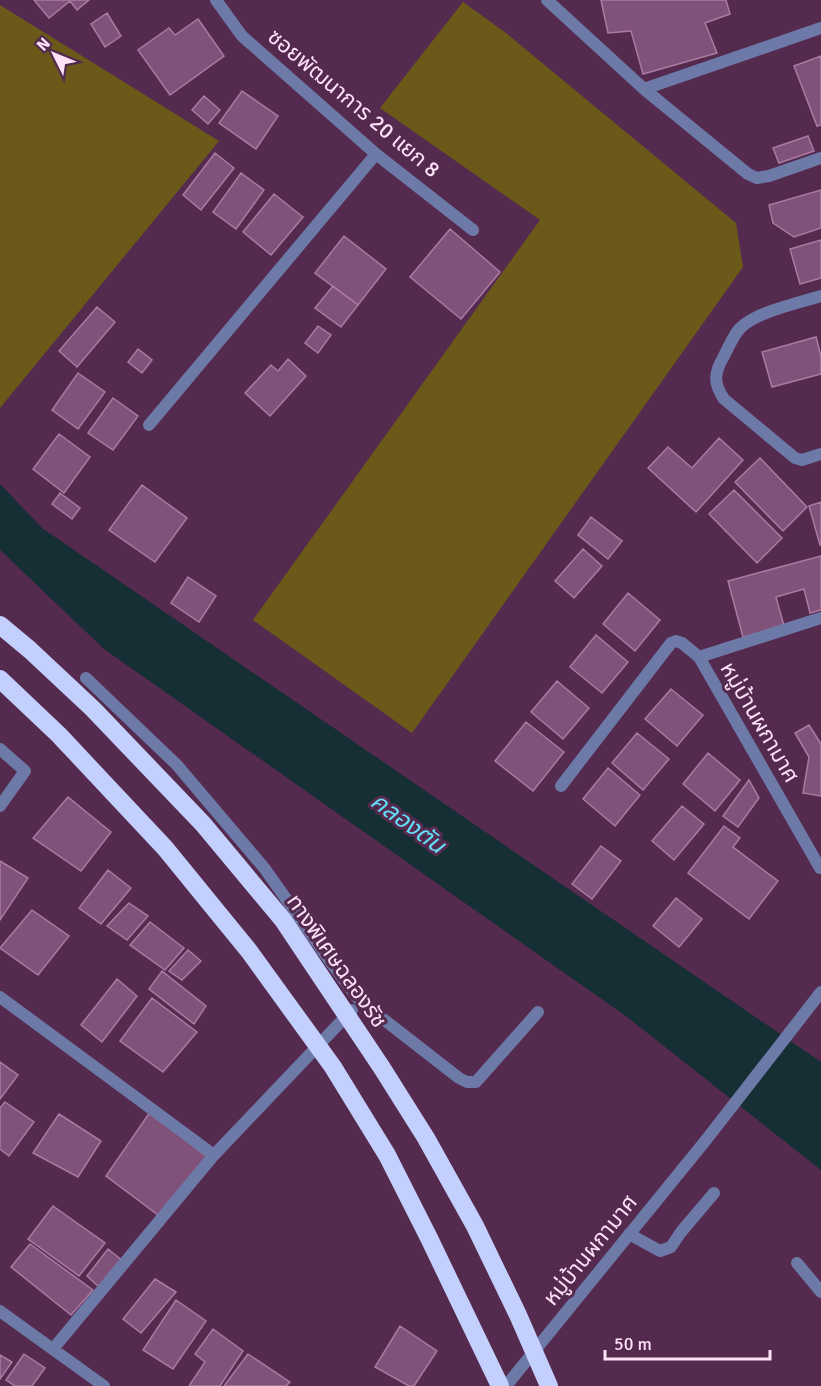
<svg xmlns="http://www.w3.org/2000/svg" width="821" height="1386" viewBox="0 0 821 1386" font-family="Signika,'Noto Sans Thai',sans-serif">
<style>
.green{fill:#6b591a}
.water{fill:#162f34}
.building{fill:#815279;stroke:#ab7aa3;stroke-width:1.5}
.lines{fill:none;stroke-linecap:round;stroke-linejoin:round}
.street{stroke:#6d79a7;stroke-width:12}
.highway-bridge{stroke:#c3d0fd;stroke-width:18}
.labels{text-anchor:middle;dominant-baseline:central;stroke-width:6;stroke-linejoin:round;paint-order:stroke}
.street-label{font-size:22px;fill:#fde2f8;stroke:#552a4f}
.water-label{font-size:24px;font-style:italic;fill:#62def6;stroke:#552a4f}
</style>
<rect width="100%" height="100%" fill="#552a4f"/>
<!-- green -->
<path class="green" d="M463 2 506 33 736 223 743 267 412 733 253 620 540 220 380 108Z
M0 5 219 141 0 408Z"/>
<!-- water -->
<path class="water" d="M0 484 42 528 821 1062V1170L627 1017 104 649 0 550Z"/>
<!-- building -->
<path class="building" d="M34 0H89L77 10 70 1 49 18Z
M601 0H726L730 14 705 23 717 53 643 74 631 31 608 33Z
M107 13 121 36 105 47 91 24Z
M198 19 224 56 170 95 138 50 169 28 175 35Z
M821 56V125L817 126 794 66Z
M242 91 278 116 256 149 219 123Z
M204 96 220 110 208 124 192 110Z
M808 136 814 151 779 163 773 148Z
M215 153 234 168 201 210 183 195Z
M241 173 264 190 236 229 213 212Z
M821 190V228L794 237 773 223 769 205Z
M274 194 303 217 271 255 243 232Z
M450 229 500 272 461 319 410 277Z
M344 236 386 269 358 305 315 273Z
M821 240V278L800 284 790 249Z
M333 286 358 305 341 327 315 308Z
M97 307 115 322 77 367 59 351Z
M318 326 331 335 318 353 305 343Z
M816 337 821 356V374L772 387 762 352Z
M138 349 152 360 142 373 128 362Z
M288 359 306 376 270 416 245 393 271 365 278 371Z
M78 373 105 392 78 429 52 410Z
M113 398 138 416 113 450 88 433Z
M59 434 90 457 64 493 33 469Z
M719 438 743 460 696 512 648 468 668 447 692 468Z
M760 458 807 507 783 531 735 482Z
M142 485 187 518 155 562 109 530Z
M734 490 782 538 757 563 709 514Z
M60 493 80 508 72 519 52 504Z
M821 502V545H820L809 506Z
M591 517 622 541 608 559 578 535Z
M583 549 602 566 574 598 555 581Z
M821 556V610L810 613 804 589 776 597 784 626 743 637 728 581Z
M188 577 216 596 199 622 171 603Z
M628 593 660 620 635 651 603 624Z
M596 635 628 662 602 693 570 667Z
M557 681 589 708 563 739 531 712Z
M671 689 703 715 677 746 645 719Z
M526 722 564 752 533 791 495 761Z
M809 725 821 744V796L803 793 809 757 795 733Z
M637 733 669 759 643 790 612 763Z
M708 753 740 780 715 811 683 784Z
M608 768 640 795 615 826 583 799Z
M749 780 759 798 738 827 723 816Z
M68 797 111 832 81 871 33 838Z
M682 806 704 824 674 860 652 841Z
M724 826 740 838 733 847 778 881 749 919 688 873Z
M601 846 621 861 592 899 572 884Z
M0 861 28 878 0 920Z
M108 870 131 888 101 924 79 908Z
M676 898 702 919 679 947 653 926Z
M129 903 148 916 127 940 107 926Z
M32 910 69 936 38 975 0 948Z
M150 922 184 948 165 970 130 945Z
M188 950 201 961 182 980 169 971Z
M162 971 206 1006 194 1024 149 989Z
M117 979 137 996 102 1042 81 1025Z
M152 998 197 1032 163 1072 120 1041Z
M0 1062 18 1075 0 1099Z
M5 1102 34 1122 9 1156 0 1149V1108Z
M150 1112 207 1157 158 1215 106 1176Z
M59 1114 101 1141 78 1177 33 1153Z
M53 1206 105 1243 79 1276 28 1239Z
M30 1244 93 1290 71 1315 11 1267Z
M108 1249 123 1261 99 1287 87 1276Z
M155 1279 176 1292 141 1333 123 1319Z
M176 1300 206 1321 173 1369 143 1350Z
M400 1326 437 1351 414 1386H409L375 1367Z
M213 1329 243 1351 220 1386H189L205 1362 195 1354Z
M24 1354 45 1368 32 1386H15L6 1380Z
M248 1354 290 1382 286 1386H224Z
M0 1355 12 1362 0 1379Z"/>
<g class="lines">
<!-- street -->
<path class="street" d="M216 0 242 36 376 154 473 230
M547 0 644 89 748 174 757 178 769 176 821 158
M644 89 821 28
M821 296C798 303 750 313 737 332 732 339 728 348 724 356 714 373 713 383 724 399L795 458 802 460 821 454
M149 425 376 154
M699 657 821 618
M86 678 177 765 265 869 332 964 360 1001 459 1078 467 1082H476L538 1012
M0 749 25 771 0 806
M561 786 671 643 676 641 682 643 699 657 820 868H821
M0 997 214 1155
M629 1234 660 1251 671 1247 681 1232 714 1193
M797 1263 821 1292
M0 1311 104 1386
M53 1349 214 1155 352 1010
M506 1386 706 1140 821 992"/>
<!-- highway-bridge -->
<path class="highway-bridge" d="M0 625 30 650 93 709 203 824 283 920 382 1068 426 1138 475 1226 518 1315 549 1386
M0 679 59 735 165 848 249 951 333 1067 387 1155 429 1238 500 1386"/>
</g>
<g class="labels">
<!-- street labels -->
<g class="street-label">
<text transform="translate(354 103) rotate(40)">ซอยพัฒนาการ 20 แยก 8</text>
<text transform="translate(760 722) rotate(60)">หมู่บ้านผกามาศ</text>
<text transform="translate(337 961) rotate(55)">ทางพิเศษฉลองรัช</text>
<text transform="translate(590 1250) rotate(-51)">หมู่บ้านผกามาศ</text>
</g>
<!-- water labels -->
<g class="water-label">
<text transform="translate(408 823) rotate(36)">คลองตัน</text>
</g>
</g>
<!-- north arrow -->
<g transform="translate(54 54) rotate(313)" stroke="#552a4f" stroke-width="4.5" paint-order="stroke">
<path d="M0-4.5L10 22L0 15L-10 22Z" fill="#fde2f8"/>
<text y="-9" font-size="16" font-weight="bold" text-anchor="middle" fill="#fde2f8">N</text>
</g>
<!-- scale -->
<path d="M605 1350v9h165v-9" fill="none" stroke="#fde2f8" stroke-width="3"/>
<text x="614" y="1350" font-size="18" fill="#fde2f8" stroke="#552a4f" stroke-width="4.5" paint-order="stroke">50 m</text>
</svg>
